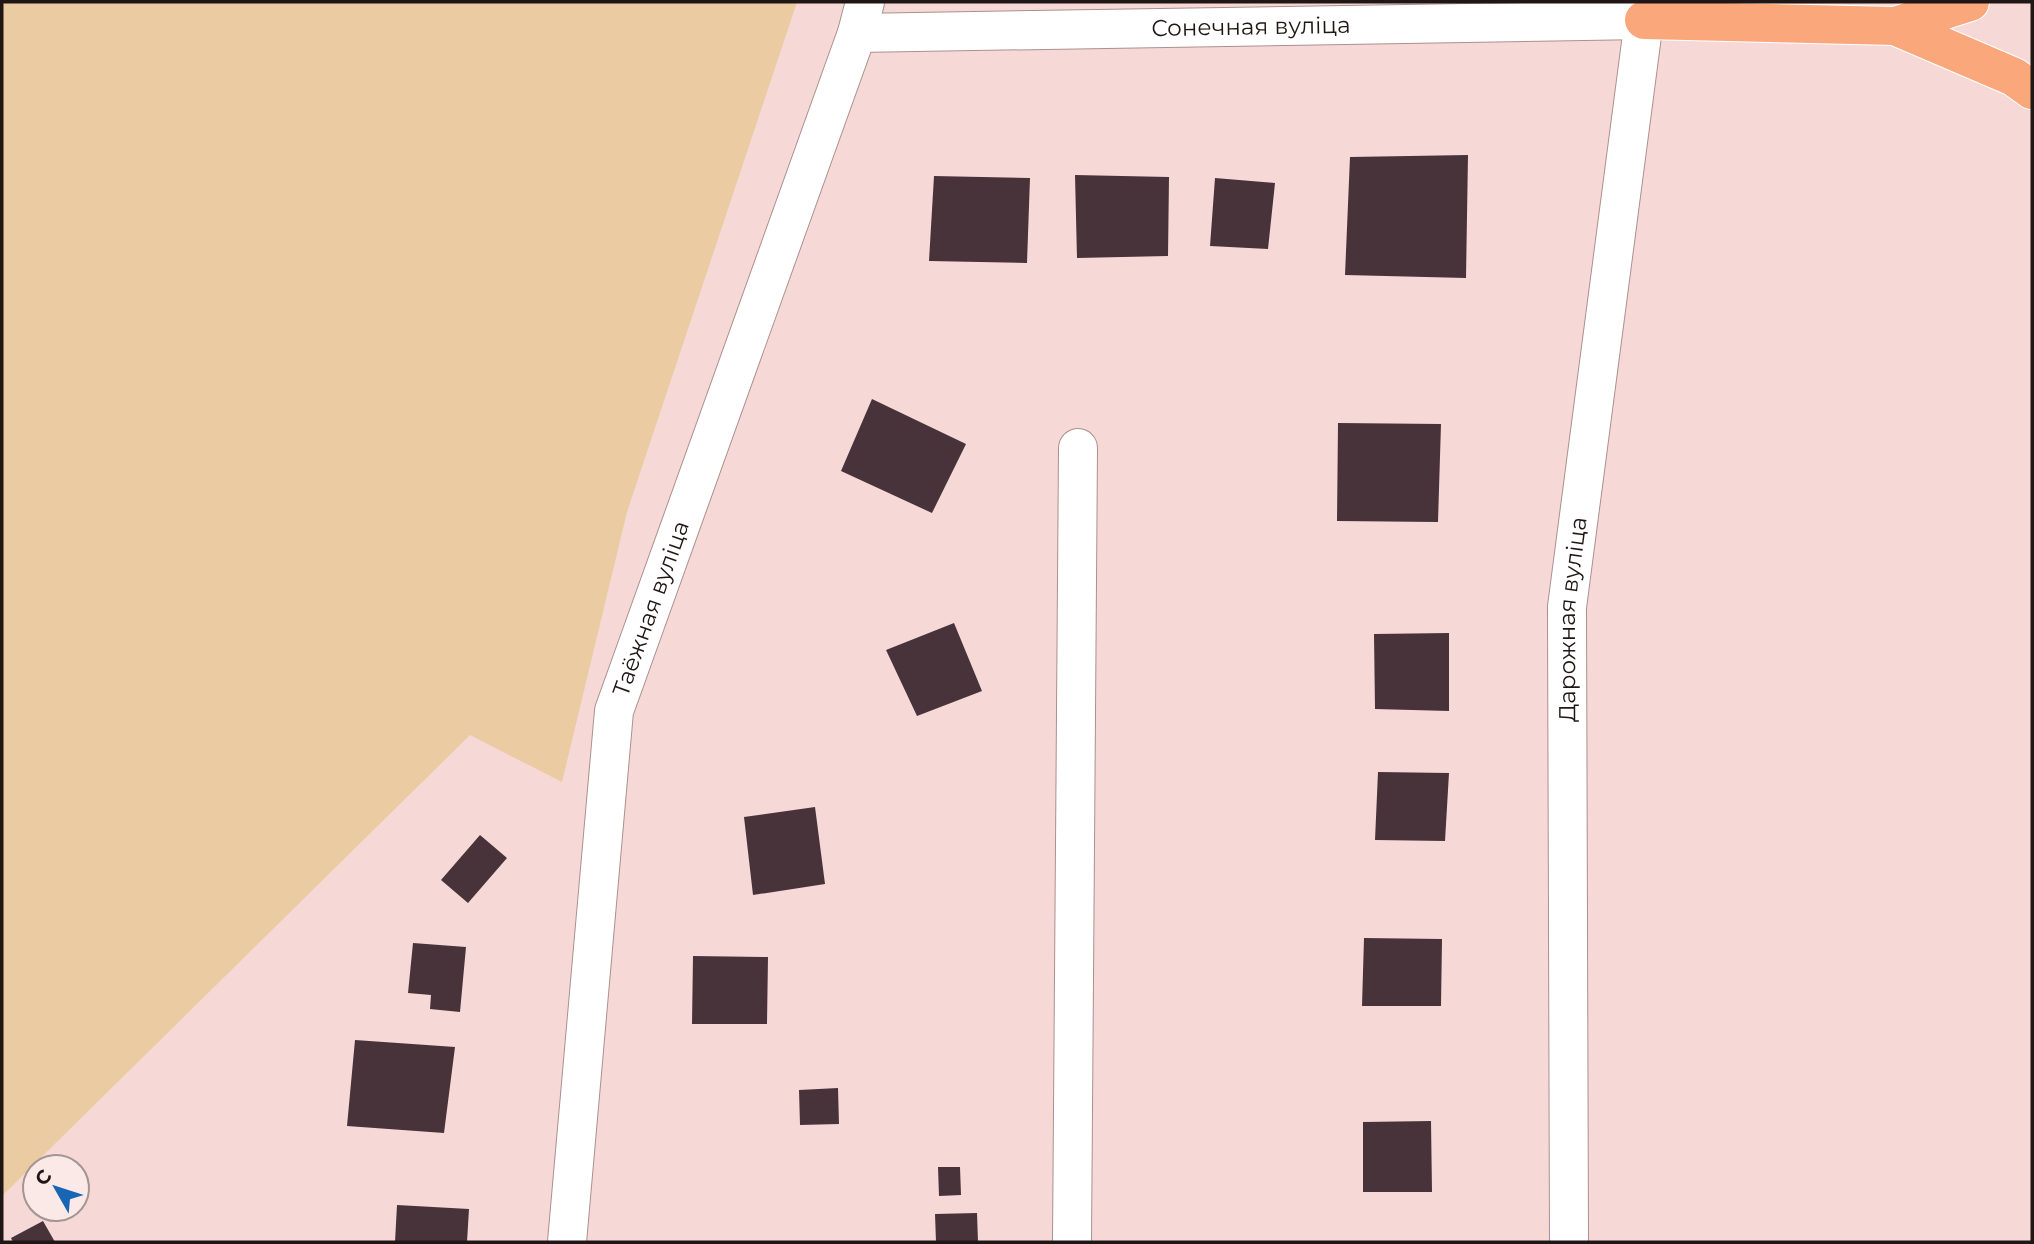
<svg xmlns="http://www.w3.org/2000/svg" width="2034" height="1244" viewBox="0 0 2034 1244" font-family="Montserrat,sans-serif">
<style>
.green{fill:#eacba2}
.building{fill:#48333a}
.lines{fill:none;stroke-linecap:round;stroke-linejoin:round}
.minor-casing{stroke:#ab908e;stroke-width:40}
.highway-casing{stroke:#fff;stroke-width:40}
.minor{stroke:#fff;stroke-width:38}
.highway{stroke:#faa87b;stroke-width:38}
.labels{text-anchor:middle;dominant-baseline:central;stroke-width:7;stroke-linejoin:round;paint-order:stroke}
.street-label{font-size:23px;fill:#201616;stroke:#fbe9e8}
</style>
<rect width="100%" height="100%" fill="#f6d9d7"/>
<!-- green -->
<path class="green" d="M2 2H797L627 512 562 782 470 735 2 1196Z"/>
<!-- building -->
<path class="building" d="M1468 155 1466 278 1345 275 1350 157Z
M1075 175 1169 177 1168 256 1077 258Z
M934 176 1030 178 1027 263 929 261Z
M1215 178 1275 183 1268 249 1210 246Z
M872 399 966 444 932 513 841 471Z
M1338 423 1441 424 1438 522 1337 521Z
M954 623 982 691 917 716 886 650Z
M1449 633V711L1375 709 1374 634Z
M1378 772 1449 773 1445 841 1375 840Z
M815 807 825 884 753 895 744 817Z
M480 835 507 858 468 903 441 880Z
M1364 938 1442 939 1441 1006H1362Z
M413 943 466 947 460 1012 430 1009 431 995 408 993Z
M693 956 768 957 767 1024H692Z
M355 1040 455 1047 444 1133 347 1126Z
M838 1088 839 1124 800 1125 799 1090Z
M1431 1121 1432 1192H1363V1122Z
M938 1167H960L961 1195 939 1196Z
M397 1205 469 1209 467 1242H395Z
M977 1213 978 1242H936L935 1214Z
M43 1221 55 1242H13L11 1238Z"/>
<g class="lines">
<defs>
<g id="minor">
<path id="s1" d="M857 33 1644 20"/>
<path id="s2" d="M567 1242 614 711 857 33 865 2"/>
<path d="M1072 1242 1078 448"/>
<path id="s3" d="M1569 1242 1567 607 1644 20V2"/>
</g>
<path id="highway" d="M1644 20 1895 26 1970 2
M1895 26 2014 77 2032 90"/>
</defs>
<!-- minor casing -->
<use href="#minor" class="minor-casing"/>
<!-- highway casing -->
<use href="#highway" class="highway-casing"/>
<!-- minor -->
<use href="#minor" class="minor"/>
<!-- highway -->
<use href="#highway" class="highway"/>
</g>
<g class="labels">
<!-- street labels -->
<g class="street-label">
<text stroke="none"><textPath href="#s1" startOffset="394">Сонечная вуліца</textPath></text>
<text stroke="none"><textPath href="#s2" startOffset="642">Таёжная вуліца</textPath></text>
<text stroke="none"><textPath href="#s3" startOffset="623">Дарожная вуліца</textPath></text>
</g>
</g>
<!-- border -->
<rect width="2034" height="1244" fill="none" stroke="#201616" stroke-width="7"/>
<!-- north arrow -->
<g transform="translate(56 1188) rotate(309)"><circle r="33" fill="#fbe9e8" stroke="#a39594" stroke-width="2"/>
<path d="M0-5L12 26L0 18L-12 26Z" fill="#1765b4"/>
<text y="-10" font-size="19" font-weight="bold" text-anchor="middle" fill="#201616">С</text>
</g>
</svg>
